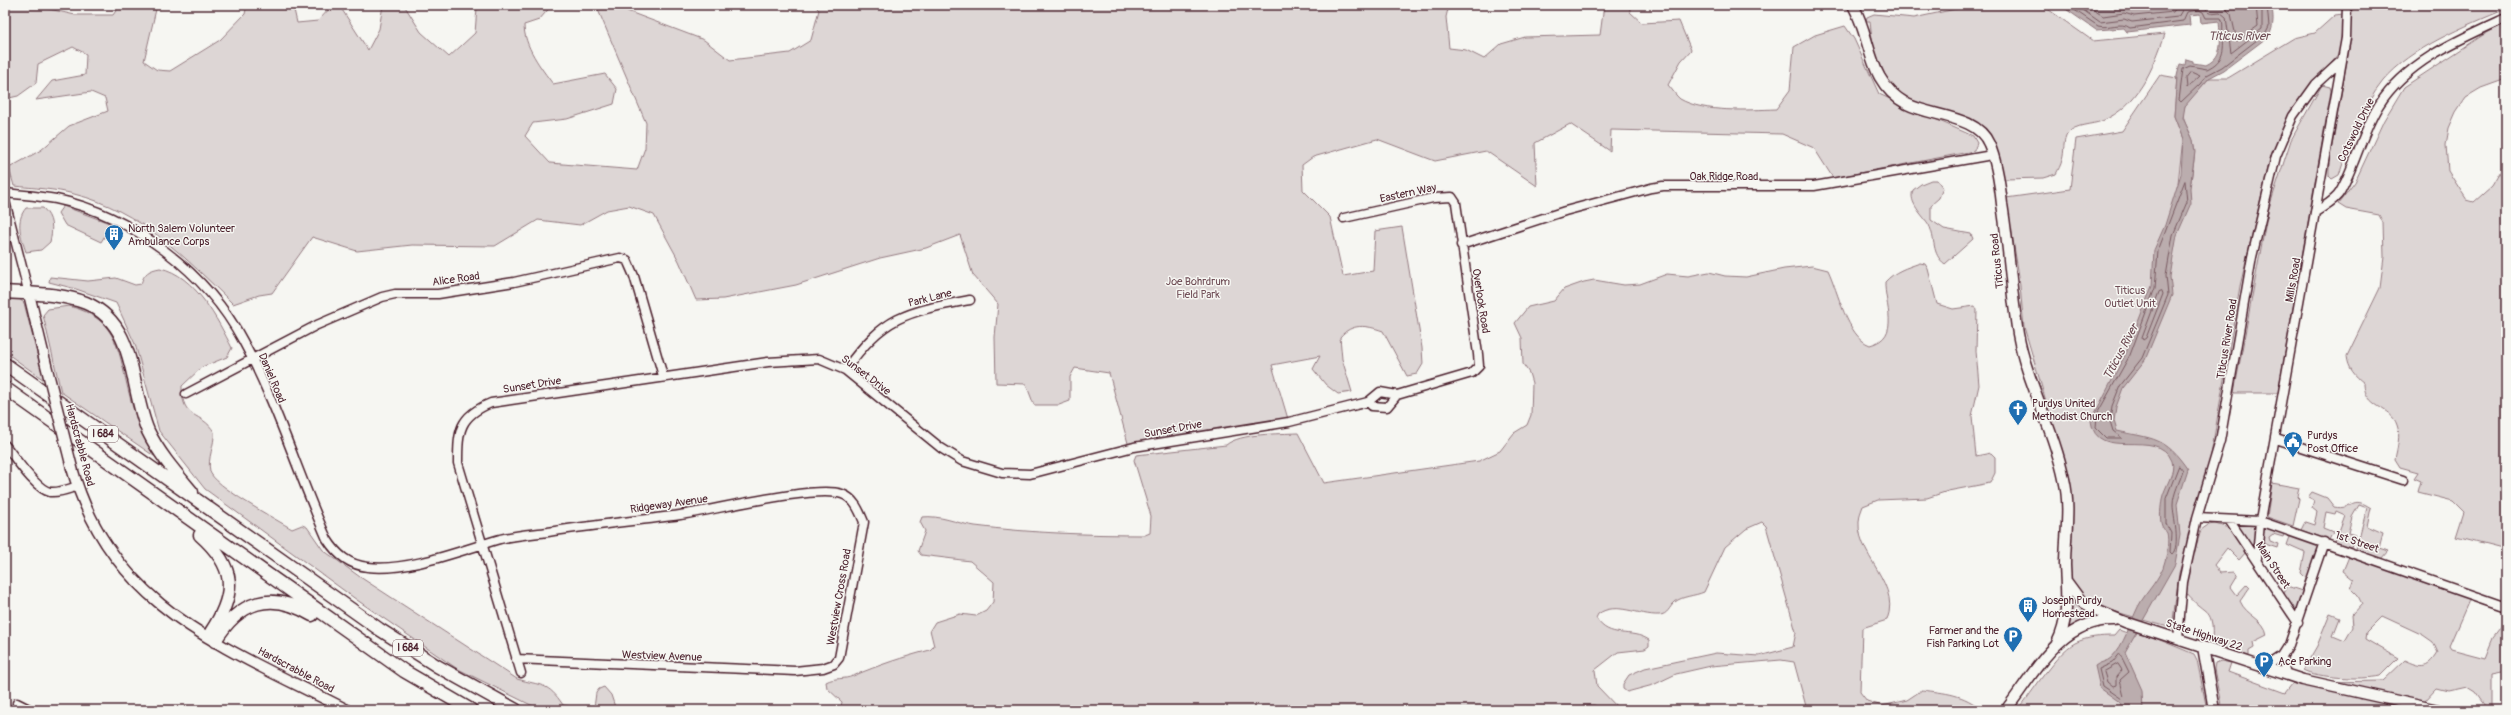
<svg xmlns="http://www.w3.org/2000/svg" width="2511" height="715" viewBox="0 0 2511 715" font-family="Pangolin,sans-serif">
<style>
.green{fill:#ddd6d5;stroke:#947a80}
.water{fill:#bbadae;stroke:#8e747a}
.lines{fill:none;stroke-linecap:round;stroke-linejoin:round}
.shore{stroke:#77585f;stroke-width:1}
.minor-casing{stroke:#4a1f2b;stroke-width:11}
.major-casing{stroke:#4a1f2b;stroke-width:13}
.highway-casing{stroke:#4a1f2b;stroke-width:15}
.minor{stroke:#f6f6f2;stroke-width:8}
.major{stroke:#f6f6f2;stroke-width:10}
.highway{stroke:#f6f6f2;stroke-width:12}
.major-bridge-casing{stroke:#4a1f2b;stroke-width:13;stroke-linecap:butt}
.major-bridge{stroke:#f6f6f2;stroke-width:10}
.labels{text-anchor:middle;dominant-baseline:central;stroke-width:3;stroke-linejoin:round;paint-order:stroke}
.shield{fill:#f6f6f2;stroke:#7e6067;stroke-width:1}
.shield-label{font-size:10px;font-weight:bold;fill:#4a1f2b}
.street-label{font-size:11px;fill:#4a1f2b;stroke:#f6f6f2}
.poi-label{font-size:11px;fill:#4a1f2b;stroke:#f6f6f2;text-anchor:start}
.park-label{font-size:11px;fill:#6f4d56;stroke:#f6f6f2}
.water-label{font-size:12px;font-style:italic;fill:#6c4a52;stroke:#f6f6f2}
</style>
<rect width="100%" height="100%" fill="#f6f6f2"/>
<filter id="ink" filterUnits="userSpaceOnUse"><feTurbulence type="fractalNoise" baseFrequency=".025" numOctaves="2"/><feDisplacementMap in="SourceGraphic" scale="8" xChannelSelector="R" yChannelSelector="G"/><feConvolveMatrix kernelMatrix="1 2 1 2 8 2 1 2 1" color-interpolation-filters="sRGB"/></filter>
<g filter="url(#ink)">
<!-- green -->
<path class="green" d="M5 5H32L75 15H113L120 5H157L144 61 157 70 170 71 220 40 245 14 247 5H293L297 23 318 21 333 5H339L368 50 379 29 383 5H404L421 32 449 57 475 33 477 8 470 5H552L539 20 524 25C524 46 541 68 553 84L605 74 617 89 614 104 567 119 533 123 525 136 550 163 637 170 645 148 646 123 596 5H624L627 11 704 40 730 60 790 53 811 40 819 10 814 5H1449L1446 17 1449 48 1466 50 1484 59 1501 44 1525 37 1600 35 1604 5H1630V12L1642 23 1679 21 1691 50 1681 61 1668 85C1672 89 1676 96 1680 99 1704 113 1749 110 1776 109L1790 90 1794 47 1815 35 1845 26 1854 39 1879 94 1973 136 1977 143 1974 151 1833 178 1814 148 1782 134 1611 130 1610 151 1570 124 1535 143 1537 186 1486 151 1435 161 1377 139 1313 157 1302 165 1303 190 1330 217 1343 276 1373 271 1375 231 1402 227 1422 348 1423 364 1417 374 1407 376 1383 331C1366 325 1352 323 1340 337L1342 359 1352 392 1338 394 1326 385 1313 369 1320 356 1272 365 1288 419 1129 447 1109 373 1075 368 1070 377V401L1059 405H1034L1026 384 996 383 995 337 998 304 973 275 960 235 926 248 880 258 796 285 723 299 696 300 679 261 654 215 629 206 607 210 580 225 538 220 495 246 412 245 357 251 312 237 272 293 259 295 233 304C186 258 140 210 74 194 55 189 34 188 14 186L9 168 41 150 69 126 108 111 105 98 91 92 36 100 52 81 85 75 86 54 73 47 38 64 36 83 18 96 5 99Z
M1862 5H1921L1904 9 1864 8Z
M1974 5H2042L2093 41 2165 34C2153 69 2138 106 2102 121 2092 125 2075 124 2068 133 2062 141 2065 152 2062 160 2061 165 2058 170 2056 174L2043 178 2005 179 2001 175 1987 133C1922 107 1876 101 1870 21H1866L1867 17 1874 14 1914 18Z
M2349 5H2506V9C2465 26 2412 47 2383 81 2361 108 2350 143 2339 175L2332 179 2329 176V163L2350 44Z
M2343 14 2340 53 2299 100 2282 130 2270 159 2240 286 2206 484 2179 573 2172 628 2143 620 2144 618 2135 615 2134 617C2106 609 2090 606 2072 583L2059 445 2024 327 2019 276 2006 198 2070 189 2076 139 2122 131 2160 75 2177 78 2174 116 2183 139 2178 183 2191 182C2192 169 2197 154 2193 141 2190 129 2179 119 2185 106 2189 95 2203 88 2209 78H2228L2294 38 2315 33 2335 15Z
M2506 23V79L2481 88 2466 97 2456 112 2449 128 2446 145 2448 171 2467 200 2474 202 2492 186 2506 162V550L2456 537 2464 512 2453 501 2418 492 2421 481 2414 478 2418 472 2400 467 2395 459C2397 449 2401 435 2397 425 2391 406 2364 408 2364 383 2355 376 2348 368 2347 356L2380 288 2384 257 2383 223 2379 215 2346 209 2338 204 2355 182 2384 120 2404 87 2483 35Z
M2322 85 2330 87 2331 91 2278 393H2234L2268 211 2291 140Z
M1931 180H1937L1943 188 1939 198 1931 205V220L1944 229 1971 234 1973 239 1945 264C1931 254 1936 239 1929 225 1923 215 1908 203 1913 190L1921 184Z
M63 206 112 224 101 242 65 225 58 213Z
M26 208H43C53 218 53 228 50 242L41 250 26 252C21 237 15 221 26 208Z
M1920 263 1925 264 1928 269 1937 304 1953 309 1975 306 1977 310 1976 351 1979 385 1972 416 1976 456 1991 453 1995 457V473L1990 483 1948 491 1927 498 1878 500 1863 506C1843 549 1903 578 1887 620L1862 628 1860 692 1867 701 1882 706 1907 700 1922 690C1945 693 1964 694 1982 710H1807L1794 662 1781 660 1711 666 1676 674 1653 685 1627 692 1623 689V684L1629 675 1645 668 1716 653 1759 656 1793 647 1796 632 1766 526 1762 522 1746 529 1725 547 1704 592C1695 596 1682 596 1675 602 1669 607 1668 615 1659 615 1639 616 1616 601 1598 614L1596 618C1609 640 1631 628 1649 640V646L1645 649 1618 652 1595 670 1597 686 1620 710H1603L1594 705H1583L1578 710H840L842 702 827 688 826 682C835 677 844 680 853 676 879 665 903 657 930 650L934 646 930 630 935 622 960 614 976 616 986 611 993 602 994 582 970 561 921 555 918 551 925 531 920 522 922 517C941 515 955 523 975 526 1030 533 1090 535 1145 535L1150 533 1151 516 1134 460 1136 455 1226 445C1240 433 1279 434 1298 433L1324 483 1479 461 1500 451 1514 433 1527 425 1531 415 1532 383 1529 373 1523 364 1522 338 1515 323 1528 307 1554 301 1564 289 1584 282 1594 280 1624 285 1640 284 1667 274 1688 276 1709 272 1725 276 1746 277 1784 269 1812 266 1828 270C1838 291 1847 337 1870 345 1902 337 1884 304 1885 282 1895 271 1906 268 1920 263Z
M160 268C195 275 218 320 232 348L227 357 202 367 182 386C181 421 202 411 214 432 215 445 207 458 210 471 212 485 277 520 292 529L302 525 307 527 323 550 360 577 517 679C541 686 548 682 563 705L584 710H541L456 668 357 600 205 489 159 431 135 344 116 303 76 289 49 282 50 277 88 281 116 278 135 285 141 284C144 273 149 270 160 268Z
M5 295 17 297 24 303 44 380 5 352Z
M69 306C120 319 118 353 130 397 135 418 144 437 154 456L61 392 43 315 48 309Z
M2272 483 2299 488 2297 497 2299 499 2293 526 2267 517Z
M2312 492 2327 498 2334 507C2354 511 2350 494 2371 508L2367 526 2383 533 2379 548 2388 551 2381 559 2356 549 2367 508 2359 505 2352 517 2348 533 2355 535 2351 547 2335 542 2345 515 2336 511 2335 514 2326 512 2323 528 2333 532 2329 540 2301 530 2305 522 2314 525 2317 512 2312 508 2314 500 2308 497Z
M2240 523 2257 525 2254 544 2251 545 2238 526Z
M2215 524 2229 528 2246 552 2239 560 2227 548 2214 565 2220 573 2234 572 2237 577 2231 587 2237 595 2247 584 2250 587 2240 601C2246 616 2265 619 2267 635L2253 642 2254 647 2249 650V656L2212 644C2214 605 2207 618 2186 593V579L2201 530 2208 525Z
M2264 526 2285 532 2283 537 2273 534 2269 537 2270 541 2278 544 2277 548 2262 543Z
M2291 534 2319 545 2298 609 2295 611 2293 610 2284 594 2287 586 2302 591 2306 578 2301 573 2305 553 2287 545Z
M2350 554 2470 598 2449 646 2451 649 2485 658 2493 638 2503 625 2506 627V672L2491 675V708L2487 709 2475 692 2467 687 2449 691 2437 688 2424 702 2322 682 2383 681 2405 660C2421 667 2428 670 2438 653L2433 642 2423 635 2382 616 2366 632 2365 639 2398 658 2380 676C2363 680 2317 678 2303 670L2317 646 2330 614 2340 618 2333 636 2345 641 2353 627 2352 615 2362 604 2358 596 2351 589 2354 580 2343 571Z
M2071 602 2088 606V613L2096 618 2069 628Z
M2119 630 2135 636 2138 631 2194 654 2197 660 2207 710H2018C2032 693 2056 653 2075 643 2087 637 2100 636 2114 636Z
M2221 661 2231 663 2228 672 2285 693 2293 683 2418 710H2222L2214 669 2215 663Z
M604 687 611 695 616 710H590L594 708 596 693 599 689Z"/>
<!-- water -->
<path class="water" d="M2060 5H2271C2274 15 2274 26 2269 36L2224 70 2209 78 2185 106 2183 118 2193 140 2195 152 2190 188 2191 203 2177 235 2173 258 2170 277 2172 295 2145 360 2123 388 2116 407 2114 421 2117 431C2153 439 2165 436 2188 470L2177 504 2180 535 2175 564 2125 652 2142 690 2143 710H2124L2121 703 2100 688 2095 666C2099 662 2107 662 2111 658 2125 644 2129 625 2138 607 2146 591 2161 579 2165 561 2167 554 2169 540 2167 533 2166 531 2163 529 2162 526 2159 519 2161 506 2162 499 2164 487 2176 473 2172 461 2158 425 2096 464 2091 421L2126 353 2152 286 2154 250 2165 225 2181 174 2183 139 2174 116 2177 76 2180 64 2185 65 2186 59 2193 61V63L2206 65C2225 56 2220 38 2219 21L2201 23 2200 14 2189 15 2190 25 2127 32 2124 28 2096 30Z"/>
<g class="lines">
<!-- shore -->
<path class="shore" d="M2067 5 2098 26C2109 29 2121 21 2130 28L2183 21 2187 12 2199 10 2203 12 2206 18H2221C2224 24 2222 28 2223 34 2224 51 2224 61 2207 69L2190 66 2183 69 2179 100 2181 102 2200 84 2207 75 2222 67 2266 33 2269 27 2267 5
M2076 5 2100 22 2124 19 2132 22 2178 17 2184 7 2196 5
M2086 5 2103 16 2124 13 2134 16 2173 12 2178 5
M2202 5 2210 13 2220 12 2226 17 2231 53 2262 29V5
M2212 5 2224 7 2231 14 2237 41 2258 26 2256 5
M2191 72 2200 76 2187 88 2186 78Z
M2185 181 2187 202 2173 235 2166 276 2168 295 2142 358 2120 386 2112 406 2110 421 2113 431 2122 438H2106L2096 428 2097 414 2130 355 2155 288 2158 251Z
M2162 291 2163 294 2146 338 2143 340 2142 338 2159 292Z
M2179 466 2183 471C2180 481 2173 494 2173 505 2173 516 2181 546 2172 554L2170 552 2171 533 2166 524V499Z
M2120 654 2129 672 2120 680 2124 697 2122 699 2103 686 2099 669 2112 663Z
M2118 664 2122 670 2116 677V686L2113 687 2107 682 2104 672Z"/>
<defs>
<path id="minor" d="M5 193C22 195 39 196 56 199 132 215 207 273 243 341 277 404 298 474 327 539 337 555 349 565 368 567 407 572 462 550 500 539 516 535 533 534 548 532 592 525 636 521 680 515 715 510 814 485 842 494 854 498 859 510 864 522L839 658 834 664 823 668 795 671 516 659
M5 201 29 294
M2317 211C2324 206 2336 200 2340 192 2355 166 2363 130 2379 105 2407 61 2460 39 2506 18
M1344 218 1433 198 1452 197 1456 203 1478 354 1479 366 1472 373 1397 395 1387 407 1372 406 1368 402
M1461 245 1565 211 1651 188 1663 186H1814L1992 155
M845 370C885 315 906 312 970 300
M186 394 317 325 382 297 395 294H438L514 282 620 258 627 260 634 276 663 376
M1368 402 1380 392 1397 395
M2276 439 2403 480
M5 445C14 456 36 490 50 492 59 493 69 489 78 486
M2197 518 2260 521 2506 607
M2229 520 2298 623
M2257 558 2260 521 2346 38 2347 5
M2178 639 2183 582 2197 518 2220 441 2252 257 2276 156 2293 116 2316 84 2341 61
M2282 656 2286 675
M2264 668 2282 656 2289 645 2324 542
M521 673 458 463C458 431 459 416 491 403L768 362 819 359 845 370 941 448 962 461 1002 473 1030 474 1134 447 1289 422 1368 402
M17 703 31 710"/>
<path id="major" d="M1853 5C1873 41 1866 81 1907 104 1932 117 1977 115 1989 144 1997 162 2000 185 2002 204 2009 247 2011 291 2018 334 2027 383 2054 429 2064 479 2071 508 2065 536 2065 565 2066 592 2070 618 2057 643
M29 294 45 361
M72 468C112 610 228 648 347 710
M2067 582 2081 601 2096 610 2125 622 2303 680 2438 710
M2203 647 2214 710
M2006 710C2035 672 2061 619 2115 620"/>
<path id="highway" d="M5 292C31 294 61 293 86 303 138 325 129 387 148 431 159 454 176 473 192 492
M5 364 379 629 437 666 516 710
M5 388 404 671 471 710
M200 535C236 567 237 593 211 632
M215 641C239 601 271 590 312 615"/>
</defs>
<!-- minor casing -->
<use href="#minor" class="minor-casing"/>
<!-- major casing -->
<use href="#major" class="major-casing"/>
<!-- highway casing -->
<use href="#highway" class="highway-casing"/>
<!-- minor -->
<use href="#minor" class="minor"/>
<!-- major -->
<use href="#major" class="major"/>
<!-- highway -->
<use href="#highway" class="highway"/>
<defs>
<path id="major-bridge" d="M45 361 72 468"/>
</defs>
<!-- major-bridge casing -->
<use href="#major-bridge" class="major-bridge-casing"/>
<!-- major-bridge -->
<use href="#major-bridge" class="major-bridge"/>
</g>
</g>
<!-- icons -->
<defs>
<symbol id="building-pin" viewBox="-11 -11 22 30"><path d="M0 17L-7.5 6A9.5 9.5 0 1 1 7.5 6Z" fill="#1f6fb2" stroke="#f6f6f2"/><path d="M-4-6H4V6H1V3H-1V6H-4ZM-2.5-4.3h1.7v1.8h-1.7ZM.8-4.3h1.7v1.8H.8ZM-2.5-1h1.7V.8h-1.7ZM.8-1h1.7V.8H.8Z" fill="#fff"/></symbol>
<symbol id="church-pin" viewBox="-11 -11 22 30"><path d="M0 17L-7.5 6A9.5 9.5 0 1 1 7.5 6Z" fill="#1f6fb2" stroke="#f6f6f2"/><path d="M-1.2-6h2.4v3.5h3.3v2.4h-3.3V6h-2.4V-.1h-3.3v-2.4h3.3Z" fill="#fff"/></symbol>
<symbol id="civic-pin" viewBox="-11 -11 22 30"><path d="M0 17L-7.5 6A9.5 9.5 0 1 1 7.5 6Z" fill="#1f6fb2" stroke="#f6f6f2"/><path d="M-.6-6.5H3V-4.5H.6V-3L4-1V1h2V6H-6V1h2V-1L-.6-3ZM-1.2 2.5V6h2.4V2.5Z" fill="#fff"/></symbol>
<symbol id="parking-pin" viewBox="-11 -11 22 30"><path d="M0 17L-7.5 6A9.5 9.5 0 1 1 7.5 6Z" fill="#1f6fb2" stroke="#f6f6f2"/><path d="M-3.5-5.5H1a3.5 3.5 0 0 1 0 7H-1V5.5H-3.5ZM-1-3.4V-.6H.8a1.4 1.4 0 0 0 0-2.8Z" fill="#fff"/></symbol>
</defs>
<g fill-rule="evenodd">
<use href="#building-pin" x="103" y="223" width="22" height="30"/>
<use href="#church-pin" x="2007" y="398" width="22" height="30"/>
<use href="#civic-pin" x="2282" y="430" width="22" height="30"/>
<use href="#building-pin" x="2017" y="595" width="22" height="30"/>
<use href="#parking-pin" x="2002" y="625" width="22" height="30"/>
<use href="#parking-pin" x="2253" y="650" width="22" height="30"/>
</g>
<g class="labels">
<!-- shield labels -->
<g class="shield">
<rect x="88" y="426" width="30" height="16" rx="3"/>
<rect x="393" y="640" width="30" height="16" rx="3"/>
</g>
<g class="shield-label">
<text x="103" y="434">I 684</text>
<text x="408" y="648">I 684</text>
</g>
<!-- street labels -->
<g class="street-label">
<text transform="translate(2356 130) rotate(-64)">Cotswold Drive</text>
<text x="1724" y="176">Oak Ridge Road</text>
<text transform="translate(1408 193) rotate(-12)">Eastern Way</text>
<text transform="translate(1997 261) rotate(-96)">Titicus Road</text>
<text transform="translate(456 279) rotate(-8)">Alice Road</text>
<text transform="translate(2293 280) rotate(-80)">Mills Road</text>
<text transform="translate(930 298) rotate(-14)">Park Lane</text>
<text transform="translate(1481 301) rotate(81)">Overlook Road</text>
<text transform="translate(2227 339) rotate(-81)">Titicus River Road</text>
<text transform="translate(866 375) rotate(37)">Sunset Drive</text>
<text transform="translate(272 378) rotate(67)">Daniel Road</text>
<text transform="translate(532 385) rotate(-9)">Sunset Drive</text>
<text transform="translate(1173 429) rotate(-10)">Sunset Drive</text>
<text transform="translate(80 445) rotate(75)">Hardscrabble Road</text>
<text transform="translate(669 504) rotate(-8)">Ridgeway Avenue</text>
<text transform="translate(2357 542) rotate(19)">1st Street</text>
<text transform="translate(2273 565) rotate(57)">Main Street</text>
<text transform="translate(839 597) rotate(-80)">Westview Cross Road</text>
<text transform="translate(2204 635) rotate(18)">State Highway 22</text>
<text transform="translate(662 656) rotate(2)">Westview Avenue</text>
<text transform="translate(296 670) rotate(28)">Hardscrabble Road</text>
</g>
<!-- poi labels -->
<g class="poi-label">
<text x="128" y="228">North Salem Volunteer<tspan x="128" dy="13">Ambulance Corps</tspan></text>
<text x="2032" y="403">Purdys United<tspan x="2032" dy="13">Methodist Church</tspan></text>
<text x="2307" y="435">Purdys<tspan x="2307" dy="13">Post Office</tspan></text>
<text x="2042" y="600">Joseph Purdy<tspan x="2042" dy="13">Homestead</tspan></text>
<text x="1999" y="630" text-anchor="end">Farmer and the<tspan x="1999" dy="13">Fish Parking Lot</tspan></text>
<text x="2278" y="661">Ace Parking</text>
</g>
<!-- park labels -->
<g class="park-label">
<text x="1198" y="281">Joe Bohrdrum<tspan x="1198" dy="13">Field Park</tspan></text>
<text x="2130" y="290">Titicus<tspan x="2130" dy="13">Outlet Unit</tspan></text>
</g>
<!-- water labels -->
<g class="water-label">
<text x="2239" y="36">Titicus River</text>
<text transform="translate(2121 352) rotate(-62)">Titicus River</text>
</g>
</g>
<!-- margin -->
<rect width="2511" height="715" fill="none" stroke="#f6f6f2" stroke-width="20"/>
<rect x="10" y="10" width="2491" height="695" fill="none" stroke="#4a1f2b" stroke-width="1.5" filter="url(#ink)"/>
</svg>
